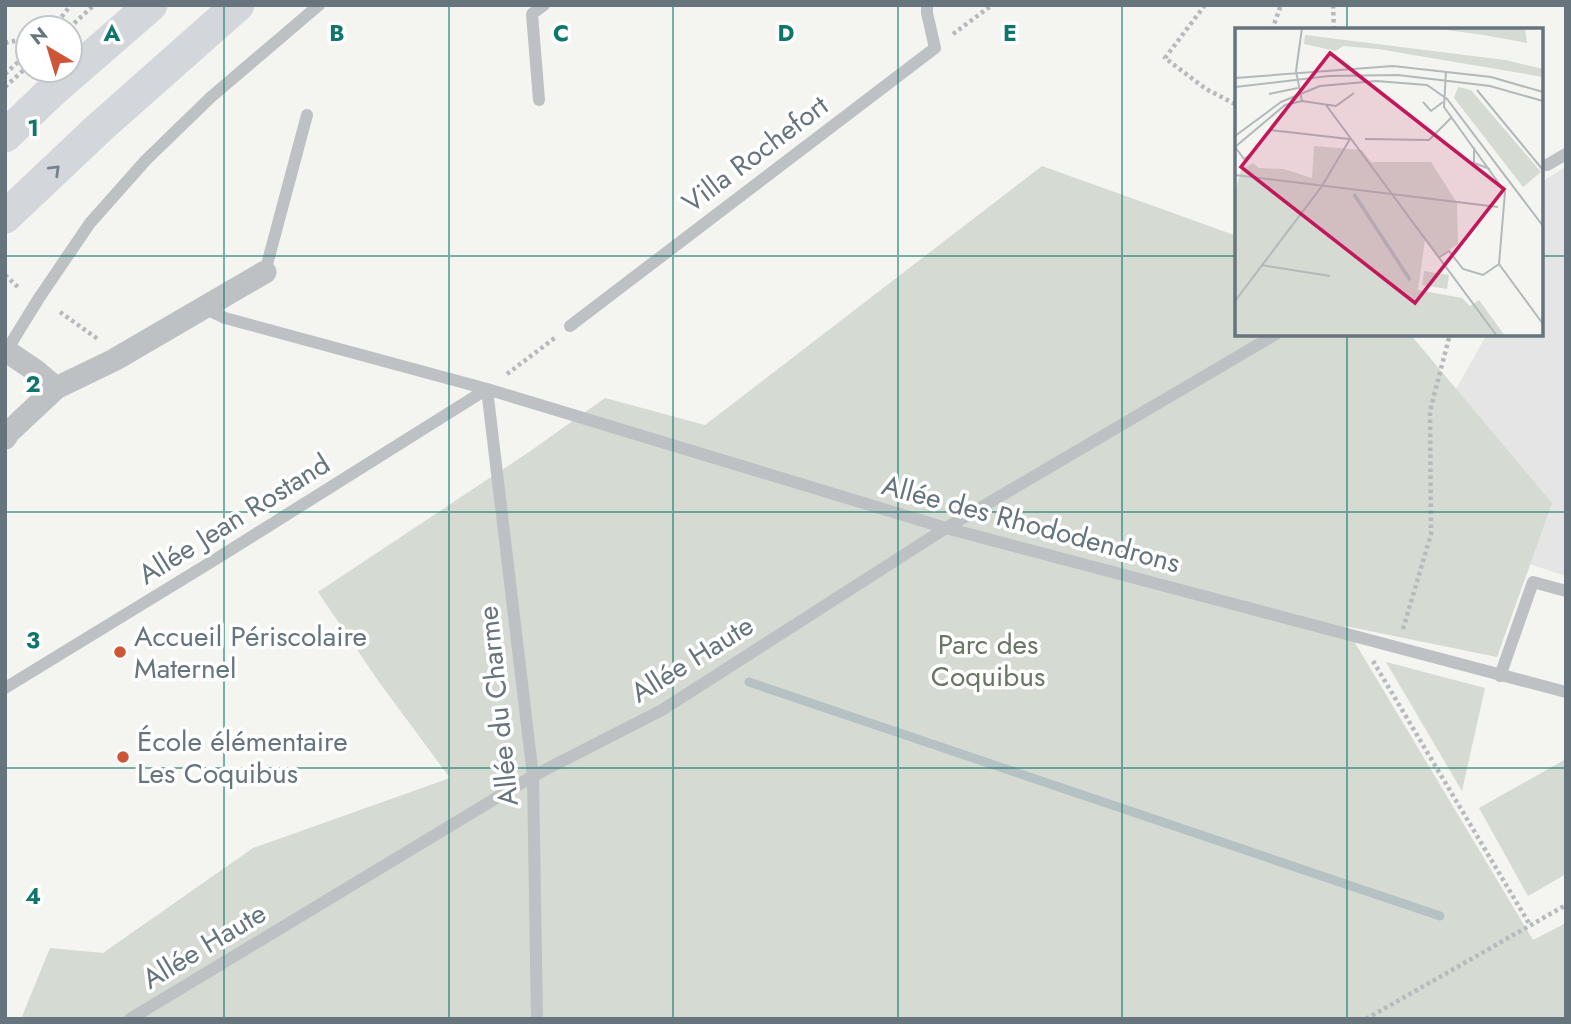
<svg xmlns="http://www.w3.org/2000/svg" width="1571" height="1024" viewBox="0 0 1571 1024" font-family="Jost,sans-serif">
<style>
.built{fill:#e4e5e4}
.green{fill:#d5dad2}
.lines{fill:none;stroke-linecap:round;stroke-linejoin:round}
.stream{stroke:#b6c1c4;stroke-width:9}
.path{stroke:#b7babc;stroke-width:4.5;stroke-dasharray:3.5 3.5;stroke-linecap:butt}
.service{stroke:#bdc1c4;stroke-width:12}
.minor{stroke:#bdc1c4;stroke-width:23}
.secondary{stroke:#d3d7db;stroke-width:33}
.oneway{stroke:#76838c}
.grid{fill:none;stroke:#0f766e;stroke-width:2;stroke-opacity:0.55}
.poi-dot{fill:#ce5536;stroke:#fff;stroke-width:2.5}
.labels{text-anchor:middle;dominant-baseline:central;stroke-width:7;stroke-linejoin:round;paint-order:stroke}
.street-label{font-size:28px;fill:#66747e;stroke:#fff}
.poi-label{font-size:28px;fill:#66747e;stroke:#fff;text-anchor:start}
.park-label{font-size:28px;fill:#687664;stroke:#fff}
.inset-river{fill:none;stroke:#b6c1c4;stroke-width:3.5}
.inset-road{fill:none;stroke:#b2b9bb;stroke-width:2}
.view{fill:#c2185b;fill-opacity:0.15;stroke:#c2185b;stroke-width:3.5}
.inset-edge{fill:none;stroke:#66747e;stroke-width:3.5}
.grid-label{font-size:23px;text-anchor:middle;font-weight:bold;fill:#0f766e;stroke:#fff;stroke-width:7;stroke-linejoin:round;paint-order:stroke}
</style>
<rect width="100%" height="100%" fill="#f4f4f0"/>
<!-- built -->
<path class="built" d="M1566 167V576L1444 536 1442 414 1487 334H1541V182Z"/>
<!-- green -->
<path class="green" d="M1042 166 1237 236V334H1410L1552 503 1497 657 1345 626 1533 940 1566 923V1019H21L50 948 103 953 253 848 450 778 379 682 318 592 529 452 605 398 705 425Z
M1386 662 1485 688 1462 791Z
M1566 759V874L1528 896 1479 808Z"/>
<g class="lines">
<!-- stream -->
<path class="stream" d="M749 682 1440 916"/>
<!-- path -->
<path class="path" d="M1205 5 1165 58 1206 89 1237 105
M1333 5 1334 30
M53 28 71 5
M69 28 94 5
M1272 30 1281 5
M953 34 992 5
M5 43 28 38
M5 74 28 53
M5 87 28 66
M5 275 20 289
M60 312 99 340
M507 374 556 337
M1403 629 1431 534 1430 411 1450 334
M1373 661 1530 925
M1366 1019 1566 905"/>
<!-- service -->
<path class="service" d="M539 100 532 14 544 5
M1541 165H1547L1566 154
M265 272 307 115
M204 308 225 318 487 389 946 528 1566 692
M570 326 935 48 927 13V5
M5 353 39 298 90 223 146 160 211 97 319 5
M487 389 533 776 537 1019
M1500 676 1533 582 1566 591
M5 688 216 559 487 389
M130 1019 533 776 662 710 946 528 1276 334"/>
<!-- minor -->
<path class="minor" d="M5 350 36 371 56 388
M5 438 9 432 56 388 114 360 265 272"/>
<!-- secondary -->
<path class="secondary" d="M5 136 52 91 151 5
M5 217 98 129 238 5"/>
</g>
<!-- one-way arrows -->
<defs><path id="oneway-chevron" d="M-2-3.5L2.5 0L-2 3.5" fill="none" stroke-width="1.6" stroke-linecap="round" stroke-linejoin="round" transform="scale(1.75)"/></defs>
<use class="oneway" href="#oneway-chevron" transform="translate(55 170) rotate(-44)"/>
<!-- grid -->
<path class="grid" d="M224 5V1019M449 5V1019M673 5V1019M898 5V1019M1122 5V1019M1347 5V30M5 256H1237M1541 256H1566M1347 334V1019M5 512H1566M5 768H1566"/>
<!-- markers -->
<g class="poi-dot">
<circle cx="120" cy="652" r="7"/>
<circle cx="123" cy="757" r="7"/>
</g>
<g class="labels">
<!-- street labels -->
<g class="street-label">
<text transform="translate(755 154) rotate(-37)">Villa Rochefort</text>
<text transform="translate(234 519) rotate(-32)">Allée Jean Rostand</text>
<text transform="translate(1031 524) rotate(15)">Allée des Rhododendrons</text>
<text transform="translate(692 659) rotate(-32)">Allée Haute</text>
<text transform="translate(498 706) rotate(-96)">Allée du Charme</text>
<text transform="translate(204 946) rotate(-31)">Allée Haute</text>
</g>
<!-- poi labels -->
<g class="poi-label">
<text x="134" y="636">Accueil Périscolaire<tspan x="134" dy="32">Maternel</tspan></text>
<text x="137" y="741">École élémentaire<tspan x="137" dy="32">Les Coquibus</tspan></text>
</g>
<!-- park labels -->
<g class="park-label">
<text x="988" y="644">Parc des<tspan x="988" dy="32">Coquibus</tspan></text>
</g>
</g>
<!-- overview -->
<g transform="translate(1235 28)">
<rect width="308" height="308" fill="#f4f4f0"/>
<path d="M197 0H290L292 15 249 7ZM70 7 270 32 308 41V49L143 21 108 18 101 23 69 16ZM223 59 236 62 306 144 288 159 219 70ZM79 118 127 122 136 134H196L222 175 223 216 204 228 190 212 183 262 227 270 235 278 244 272 270 308H0V165L6 142 18 135 24 140 49 141 77 150ZM189 243 214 247 212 261 187 257Z" fill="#d5dad2"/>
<path class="inset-river" d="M119 166 175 252"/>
<path class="inset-road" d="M67 0 61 43 67 73M211 43 209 79 270 164 264 236 308 296M0 50 158 38 256 49 308 64M0 59 94 48 163 47 255 58 308 73M242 62 308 142M34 66 63 60M188 74 196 83 208 74M91 77 262 308M34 102 114 111M0 108 46 74 85 58 141 53 192 57 212 71 308 198M130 111 194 112 217 89M0 119 50 77 67 73 101 78 119 65M0 119 9 131 15 127M239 119V135L255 141M0 147 263 179M203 230 214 223 228 241 248 247 264 236M26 237 95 248M0 273 87 158 115 111"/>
<path class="view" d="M95 25 269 161 180 275 6 139Z"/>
<rect width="308" height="308" class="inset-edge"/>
</g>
<g class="grid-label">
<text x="112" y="41">A</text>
<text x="337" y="41">B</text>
<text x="561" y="41">C</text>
<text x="786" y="41">D</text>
<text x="1010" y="41">E</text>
<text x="33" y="136">1</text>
<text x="33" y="392">2</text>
<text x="33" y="648">3</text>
<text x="33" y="904">4</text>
</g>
<!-- border -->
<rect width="1571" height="1024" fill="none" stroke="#66747e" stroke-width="14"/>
<!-- north arrow -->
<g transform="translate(49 49) rotate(322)"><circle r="33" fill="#ffffff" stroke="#c2c7cb" stroke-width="2"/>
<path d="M0-5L12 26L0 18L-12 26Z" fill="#ce5536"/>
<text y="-10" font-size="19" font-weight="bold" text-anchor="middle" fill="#66747e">N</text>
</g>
</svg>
